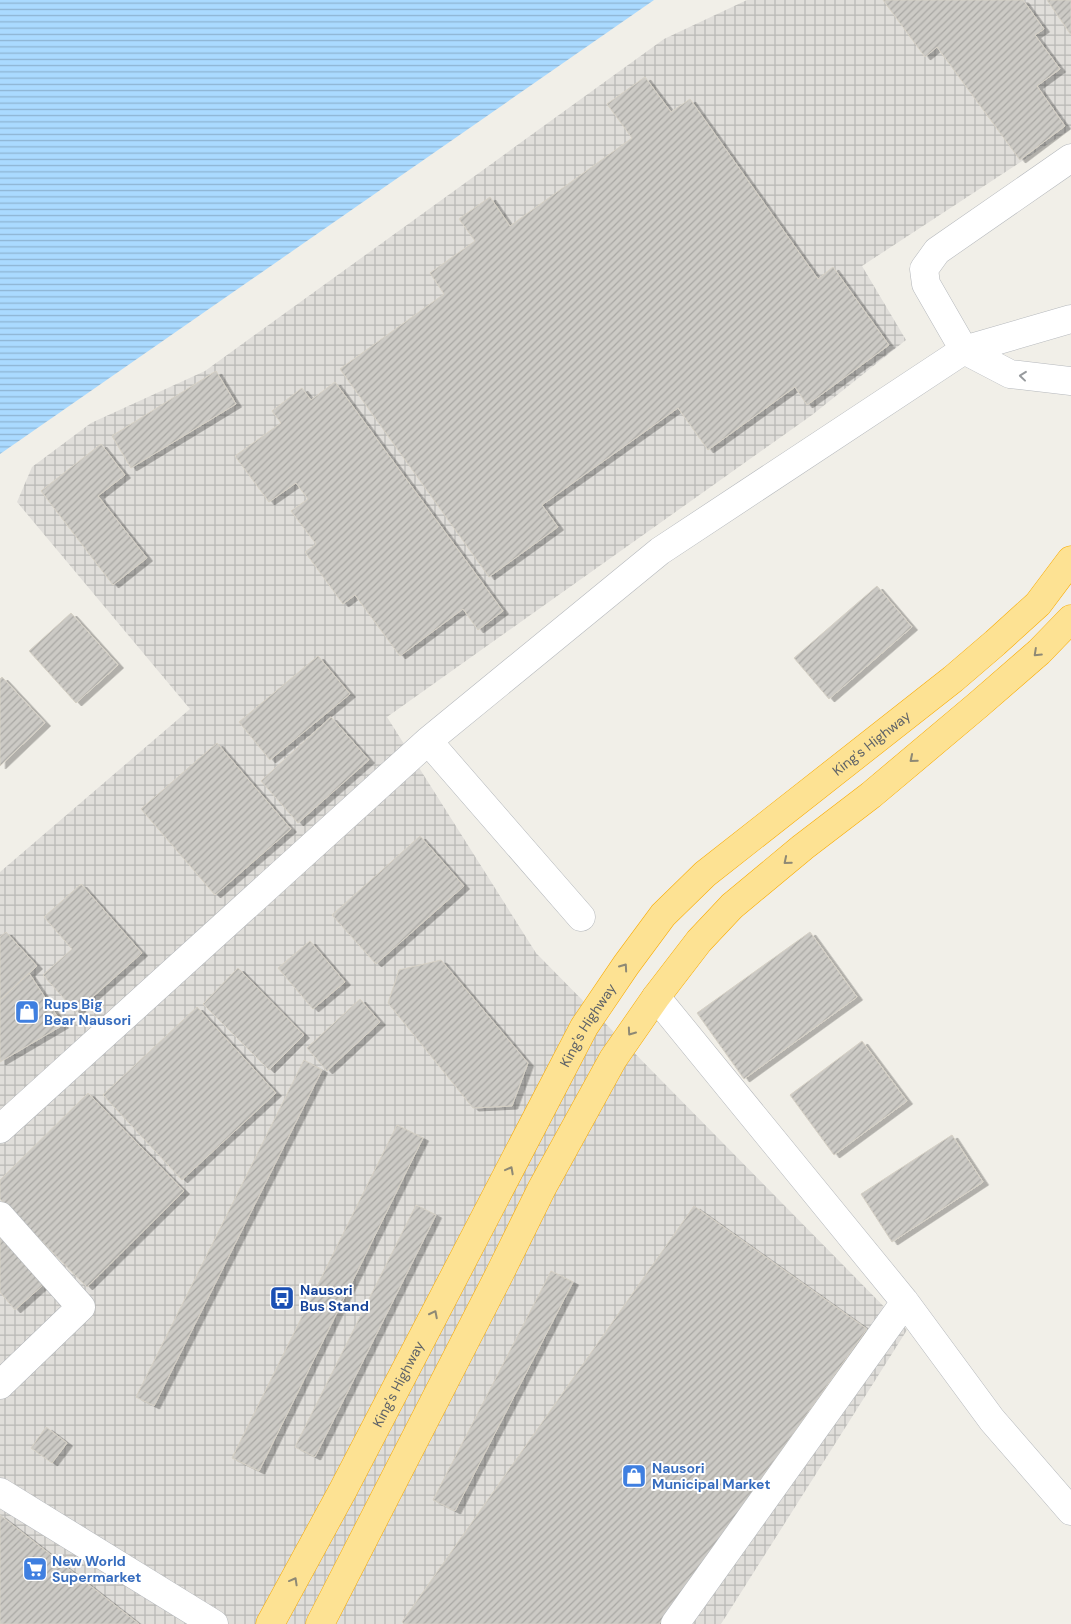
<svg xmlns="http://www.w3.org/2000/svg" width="1071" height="1624" viewBox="0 0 1071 1624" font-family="'DM Sans',sans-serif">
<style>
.industrial{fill:url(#industrial-grid)}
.water{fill:url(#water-rules)}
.building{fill:url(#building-hatch);stroke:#d6d1c6;filter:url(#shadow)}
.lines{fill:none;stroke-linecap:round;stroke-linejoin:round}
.minor-casing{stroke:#b5b8bc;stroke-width:29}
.highway-casing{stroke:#f9ab00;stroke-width:29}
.minor{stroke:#fff;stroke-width:28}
.highway{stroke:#fde293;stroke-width:28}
.oneway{stroke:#979a9d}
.oneway2{stroke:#8e8975}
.labels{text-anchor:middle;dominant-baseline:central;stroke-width:4;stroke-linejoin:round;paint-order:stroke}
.street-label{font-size:14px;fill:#5f6368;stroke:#fff}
.shop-label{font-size:14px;font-weight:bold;fill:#366cbe;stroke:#fff;text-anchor:start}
.transit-label{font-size:14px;font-weight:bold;fill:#164399;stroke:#fff;text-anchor:start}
</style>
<defs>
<pattern id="industrial-grid" width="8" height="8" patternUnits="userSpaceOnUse" patternTransform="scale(1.25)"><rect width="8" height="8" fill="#e0deda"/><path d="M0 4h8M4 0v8" fill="none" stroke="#b9b8b5"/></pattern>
<pattern id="water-rules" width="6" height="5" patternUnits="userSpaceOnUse" patternTransform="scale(1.25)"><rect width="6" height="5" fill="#aadaff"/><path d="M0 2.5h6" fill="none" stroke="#8eb4d2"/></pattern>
<pattern id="building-hatch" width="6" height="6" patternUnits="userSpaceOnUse" patternTransform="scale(1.25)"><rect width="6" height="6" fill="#cccac5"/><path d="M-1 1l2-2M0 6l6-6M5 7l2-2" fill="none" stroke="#a9a8a4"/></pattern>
<filter id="shadow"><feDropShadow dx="5.5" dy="3" stdDeviation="0" flood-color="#0004"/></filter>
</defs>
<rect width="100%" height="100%" fill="#f1efe8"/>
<!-- industrial -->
<path class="industrial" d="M747 0H1071V129L862 266 906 340 812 415 387 717 536 953 907 1330 721 1624H0V872L190 709 17 502 32 467 91 423 205 371 664 39Z"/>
<!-- water -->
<path class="water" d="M0 0H654L0 454Z"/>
<!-- building -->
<path class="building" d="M883 0H1023L1044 29 1035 35 1060 69 1037 86 1065 126 1020 160 937 47 925 57Z
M1047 0H1071V35Z
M645 77 671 112 690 99 818 279 833 267 889 345 807 405 795 387 708 450 678 408 542 505 558 527 489 577 340 369 444 294 430 273 475 241 459 219 490 197 510 226 632 138 607 104Z
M216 371 236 404 131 468 112 436Z
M335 382 503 611 478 630 463 609 400 656 355 595 343 604 305 552 316 544 291 511 308 499 296 483 269 502 235 456 281 423 272 411 302 388 311 400Z
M101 444 125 475 98 496 147 558 113 585 41 491Z
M877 586 912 627 829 699 794 658Z
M71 613 118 665 76 703 29 651Z
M318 656 350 694 270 760 239 722Z
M2 677 45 723 0 766V679Z
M331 717 369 760 298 823 261 781Z
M217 743 291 829 215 895 141 809Z
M420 836 464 886 376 964 332 915Z
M81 884 142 953 76 1012 43 975 72 949 44 917Z
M6 932 37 966 0 1000V937Z
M810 932 857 997 744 1079 697 1013Z
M310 941 345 982 313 1009 278 968Z
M441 960 528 1063 512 1106 473 1108 388 1003 399 970Z
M238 968 304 1035 269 1070 203 1004Z
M29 973 63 1025 0 1062V1000Z
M360 999 380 1022 327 1071 307 1048Z
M197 1007 276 1093 182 1180 103 1095Z
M862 1041 907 1101 834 1155 790 1095Z
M304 1060 322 1070 154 1406 136 1397Z
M88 1093 184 1191 87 1287 0 1199V1180Z
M397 1125 423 1138 259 1471 232 1458Z
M952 1135 983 1182 892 1242 861 1194Z
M416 1205 436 1215 315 1457 295 1447Z
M694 1206 867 1329 659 1624H404L402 1622Z
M0 1234 43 1285 15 1310 0 1292Z
M551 1271 573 1282 455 1511 433 1500Z
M46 1427 67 1443 52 1463 31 1448Z
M0 1515 139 1624H0Z"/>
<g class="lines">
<defs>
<path id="minor" d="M1071 158 937 251 924 269 926 284 964 350 1010 374 1071 381
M428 741 581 917
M656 997 905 1302 992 1420 1071 1511
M0 1129 428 741 660 551 964 350 1071 319
M0 1216 81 1307 0 1385
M0 1492 214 1624
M675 1624 905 1302"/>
<g id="highway">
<path id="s1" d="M270 1624 343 1490 584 1027 626 965 663 915 705 874 953 679 995 643 1038 604 1071 560"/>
<path d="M320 1624 499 1275 542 1188 613 1059 656 997 699 941 732 906 803 847 871 795 978 705 1039 652 1071 619"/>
</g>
</defs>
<!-- minor casing -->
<use href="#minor" class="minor-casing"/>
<!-- highway casing -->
<use href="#highway" class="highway-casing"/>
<!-- minor -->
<use href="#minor" class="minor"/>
<!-- highway -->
<use href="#highway" class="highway"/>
</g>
<!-- one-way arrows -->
<defs><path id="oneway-chevron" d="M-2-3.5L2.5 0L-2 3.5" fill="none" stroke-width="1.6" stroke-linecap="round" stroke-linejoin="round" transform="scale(1.25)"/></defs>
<use class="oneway" href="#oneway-chevron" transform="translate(1023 376) rotate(-174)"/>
<g class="oneway2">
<use href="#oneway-chevron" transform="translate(1037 653) rotate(137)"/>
<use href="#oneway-chevron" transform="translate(913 759) rotate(140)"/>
<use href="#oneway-chevron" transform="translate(787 861) rotate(140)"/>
<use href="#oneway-chevron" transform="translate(624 967) rotate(-55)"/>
<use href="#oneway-chevron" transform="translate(631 1032) rotate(125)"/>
<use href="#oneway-chevron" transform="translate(510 1170) rotate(-62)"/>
<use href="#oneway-chevron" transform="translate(434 1314) rotate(-63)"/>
<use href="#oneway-chevron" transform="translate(294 1581) rotate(-61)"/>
</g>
<!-- icons -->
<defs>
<symbol id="shop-square" viewBox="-11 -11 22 22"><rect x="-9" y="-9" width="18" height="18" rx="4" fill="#3f7fe0" stroke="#fff"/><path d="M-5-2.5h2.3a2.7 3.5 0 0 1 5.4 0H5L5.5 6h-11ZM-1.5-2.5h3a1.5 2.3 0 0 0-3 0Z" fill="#fff"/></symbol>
<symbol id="bus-square" viewBox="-11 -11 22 22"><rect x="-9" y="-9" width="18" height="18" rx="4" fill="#1a4fb4" stroke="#fff"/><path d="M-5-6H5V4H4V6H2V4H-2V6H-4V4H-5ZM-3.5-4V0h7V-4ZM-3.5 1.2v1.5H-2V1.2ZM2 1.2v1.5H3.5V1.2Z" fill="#fff"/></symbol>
<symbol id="supermarket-square" viewBox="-11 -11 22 22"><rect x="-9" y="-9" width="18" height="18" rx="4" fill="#3f7fe0" stroke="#fff"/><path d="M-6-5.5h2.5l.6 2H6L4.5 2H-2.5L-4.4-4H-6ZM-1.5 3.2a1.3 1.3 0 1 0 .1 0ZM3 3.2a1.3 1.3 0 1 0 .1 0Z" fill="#fff"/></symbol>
</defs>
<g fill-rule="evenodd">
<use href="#shop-square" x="13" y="998" width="28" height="28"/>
<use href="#bus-square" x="268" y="1284" width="28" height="28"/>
<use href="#shop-square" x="620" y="1462" width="28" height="28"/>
<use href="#supermarket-square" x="21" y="1555" width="28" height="28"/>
</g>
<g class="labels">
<!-- street labels -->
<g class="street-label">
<text stroke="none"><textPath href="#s1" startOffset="1082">King's Highway</textPath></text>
<text stroke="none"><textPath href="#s1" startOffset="678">King's Highway</textPath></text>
<text stroke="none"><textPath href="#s1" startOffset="272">King's Highway</textPath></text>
</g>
<!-- shop labels -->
<g class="shop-label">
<text x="44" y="1004">Rups Big<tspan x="44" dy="16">Bear Nausori</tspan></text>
<text x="652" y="1468">Nausori<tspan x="652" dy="16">Municipal Market</tspan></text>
<text x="52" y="1561">New World<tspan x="52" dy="16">Supermarket</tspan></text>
</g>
<!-- transit labels -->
<g class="transit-label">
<text x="300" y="1290">Nausori<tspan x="300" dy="16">Bus Stand</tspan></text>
</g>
</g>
</svg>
